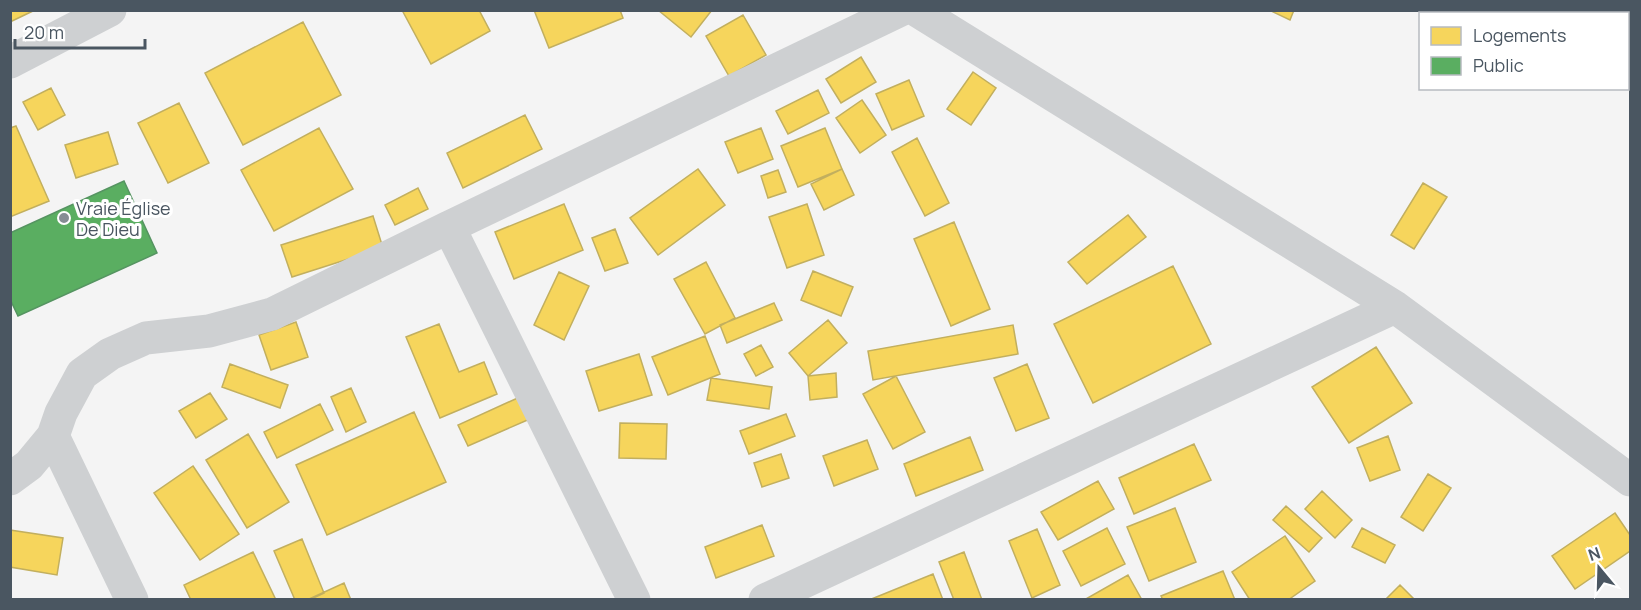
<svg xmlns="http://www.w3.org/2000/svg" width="1641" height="610" viewBox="0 0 1641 610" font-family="Manrope,sans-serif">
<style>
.homes{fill:#f6d55c;stroke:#c2af5e;stroke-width:1.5}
.public{fill:#5aae61;stroke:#559461;stroke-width:1.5}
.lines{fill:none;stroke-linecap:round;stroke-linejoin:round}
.minor{stroke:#ced0d2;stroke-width:33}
.poi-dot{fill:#868d94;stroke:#fff;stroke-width:2}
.labels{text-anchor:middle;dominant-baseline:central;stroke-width:6;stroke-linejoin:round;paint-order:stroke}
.poi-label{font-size:18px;fill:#4a5661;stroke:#fff;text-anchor:start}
</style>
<rect width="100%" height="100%" fill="#f4f4f4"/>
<!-- homes -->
<path class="homes" d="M10 10H35L10 22Z
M402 10H479L490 31 431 64Z
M534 10H620L623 18 549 48Z
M658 10H712L691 37Z
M1269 10H1294L1290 20Z
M743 15 766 55 729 76 706 36Z
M303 22 341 95 243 145 205 73Z
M861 57 876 82 841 103 826 79Z
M973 72 996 88 971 125 947 109Z
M909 80 924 116 892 130 876 94Z
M51 88 65 115 38 130 23 102Z
M818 90 829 113 788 134 776 111Z
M862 100 886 135 860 153 836 118Z
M179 103 209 163 168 183 138 123Z
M525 115 542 149 463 188 447 153Z
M16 126 49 201 10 217V128Z
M319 128 353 189 274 231 241 170Z
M761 128 773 159 738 173 725 142Z
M825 128 842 169 798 187 781 146Z
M108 132 118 164 76 178 65 145Z
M917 138 949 203 925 216 892 152Z
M698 169 725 205 658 255 630 218Z
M842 169 854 195 824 210 811 184Z
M778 170 786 192 768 198 761 176Z
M1423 183 1447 197 1414 249 1391 235Z
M418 188 428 209 395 225 385 205Z
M564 204 583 250 514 279 495 232Z
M807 204 824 255 787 268 769 217Z
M1128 215 1146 237 1087 284 1068 262Z
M373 216 383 248 292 277 281 245Z
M954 222 990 309 951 326 914 239Z
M615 229 628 263 605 271 592 238Z
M706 262 735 318 705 334 674 279Z
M1173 266 1211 344 1093 403 1054 324Z
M813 271 853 287 841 316 801 300Z
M559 272 589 286 564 340 534 325Z
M774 303 782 320 727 343 720 325Z
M828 320 847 343 808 376 789 353Z
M296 322 308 357 271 370 259 335Z
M439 324 459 372 484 362 497 394 440 418 406 337Z
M1013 325 1018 354 873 380 868 351Z
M705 336 720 374 668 395 652 357Z
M761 345 773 367 756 376 744 354Z
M1376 347 1412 403 1349 443 1312 387Z
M639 354 652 395 599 411 586 371Z
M230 364 288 385 280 408 222 387Z
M1027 364 1049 418 1016 431 994 378Z
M836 373 837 397 810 400 808 376Z
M896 376 925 432 893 449 863 394Z
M711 378 772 387 769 409 707 400Z
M351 388 366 422 346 432 331 397Z
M210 393 227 419 196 438 179 411Z
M522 396 532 418 468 446 458 425Z
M320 404 333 430 277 458 264 432Z
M414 412 446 482 327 535 296 465Z
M786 414 795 436 749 454 740 431Z
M620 423 667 424 666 459 619 458Z
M248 434 289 502 247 528 206 460Z
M1388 436 1400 470 1370 481 1357 448Z
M970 437 983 470 916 496 904 464Z
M867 440 878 469 834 486 823 456Z
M1194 444 1211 480 1134 514 1119 478Z
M781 454 789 478 762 487 754 463Z
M193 466 239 534 200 560 154 493Z
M1428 474 1451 488 1423 531 1401 517Z
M1098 481 1114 509 1058 540 1041 512Z
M1322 491 1352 520 1335 538 1305 509Z
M1286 506 1322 538 1309 552 1273 520Z
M1175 508 1196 562 1149 581 1127 527Z
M1615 513 1630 535V551L1575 589 1552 556Z
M762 525 774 556 716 578 705 547Z
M1107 528 1125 564 1081 586 1063 551Z
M1362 528 1395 545 1385 563 1352 547Z
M1037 529 1060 585 1032 598 1009 541Z
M10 530 63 538 57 575 10 567Z
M1285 536 1315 581 1288 600H1250L1232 572Z
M302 539 324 593 309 600H295L274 551Z
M253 552 276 600H191L184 585Z
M964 552 982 600H954L939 562Z
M1223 571 1235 600H1163L1161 596Z
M933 574 943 600H869Z
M1128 575 1142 600H1084Z
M344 583 351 600H307Z
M1400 585 1415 600H1385Z"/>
<!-- public -->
<path class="public" d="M124 181 157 253 18 316 10 299V233Z"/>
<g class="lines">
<!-- minor -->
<path class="minor" d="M916 10 1395 307 1630 480
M10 62 110 10
M53 436 132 600
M10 479 29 465 53 436 61 413 82 374 110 354 146 338 209 331 272 314 449 227
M634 600 449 227 901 10
M765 600 1395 307"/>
</g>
<!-- markers -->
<circle class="poi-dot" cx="64" cy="218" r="6"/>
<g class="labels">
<!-- poi labels -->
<g class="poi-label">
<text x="76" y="208">Vraie Église<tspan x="76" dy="21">De Dieu</tspan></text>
</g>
</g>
<!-- border -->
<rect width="1641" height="610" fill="none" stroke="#4a5661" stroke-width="24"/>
<!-- legend -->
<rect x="1419" y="12" width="210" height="78" fill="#ffffff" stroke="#b7bbc0" stroke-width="1.5"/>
<rect x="1431" y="27" width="30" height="18" fill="#f6d55c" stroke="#b7bbc0" stroke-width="1.5"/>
<text x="1473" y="42" font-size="18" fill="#4a5661">Logements</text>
<rect x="1431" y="57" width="30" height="18" fill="#5aae61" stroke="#b7bbc0" stroke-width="1.5"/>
<text x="1473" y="72" font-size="18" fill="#4a5661">Public</text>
<!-- north arrow -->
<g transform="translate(1599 568) rotate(341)" stroke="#ffffff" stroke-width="4.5" paint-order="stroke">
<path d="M0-4.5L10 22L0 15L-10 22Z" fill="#4a5661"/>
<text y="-9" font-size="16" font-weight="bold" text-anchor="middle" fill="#4a5661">N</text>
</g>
<!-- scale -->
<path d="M15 39v9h130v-9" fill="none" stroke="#4a5661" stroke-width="3"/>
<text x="24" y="39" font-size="18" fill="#4a5661" stroke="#ffffff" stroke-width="4.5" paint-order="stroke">20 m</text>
</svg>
